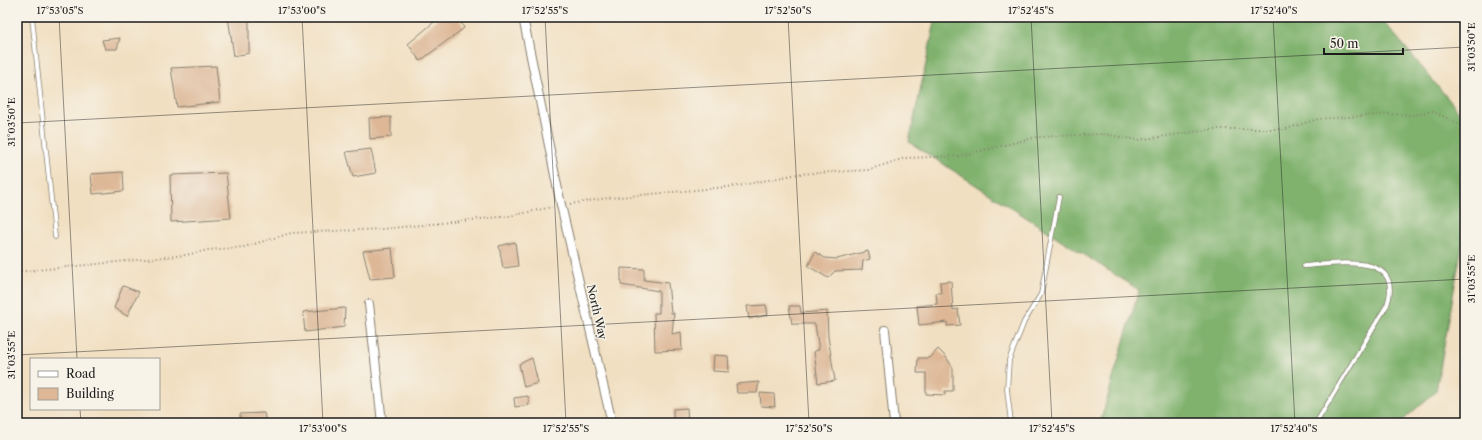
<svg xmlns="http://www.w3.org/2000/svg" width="1482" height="440" viewBox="0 0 1482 440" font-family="'Libre Caslon Text',serif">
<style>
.forest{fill:#80b26e;stroke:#4e6745}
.building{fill:#ddb796}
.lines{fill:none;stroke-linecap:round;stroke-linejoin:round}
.lane-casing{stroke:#867e6e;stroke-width:5.5}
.street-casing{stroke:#867e6e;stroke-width:10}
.path{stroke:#867e6e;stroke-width:2;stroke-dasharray:1 3;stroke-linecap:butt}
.lane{stroke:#fff;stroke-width:4}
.street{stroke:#fff;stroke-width:8}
.ticks{fill:none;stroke:#1c1c1c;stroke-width:1;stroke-opacity:0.45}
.labels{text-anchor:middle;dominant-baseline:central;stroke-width:3;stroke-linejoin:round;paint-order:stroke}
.street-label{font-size:11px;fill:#1c1c1c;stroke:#f7f3e8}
.neatline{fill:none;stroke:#1c1c1c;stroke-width:1.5}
.ticks-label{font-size:10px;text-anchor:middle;fill:#1c1c1c}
</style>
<rect width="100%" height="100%" fill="#f7f3e8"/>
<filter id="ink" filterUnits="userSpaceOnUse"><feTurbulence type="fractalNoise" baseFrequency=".025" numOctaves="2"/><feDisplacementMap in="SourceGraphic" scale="8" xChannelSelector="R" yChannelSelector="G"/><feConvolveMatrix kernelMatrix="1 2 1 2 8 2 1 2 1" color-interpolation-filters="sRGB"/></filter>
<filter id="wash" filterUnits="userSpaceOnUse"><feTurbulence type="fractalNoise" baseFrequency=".012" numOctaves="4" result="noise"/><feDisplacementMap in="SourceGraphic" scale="16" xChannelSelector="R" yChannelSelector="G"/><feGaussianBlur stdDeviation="0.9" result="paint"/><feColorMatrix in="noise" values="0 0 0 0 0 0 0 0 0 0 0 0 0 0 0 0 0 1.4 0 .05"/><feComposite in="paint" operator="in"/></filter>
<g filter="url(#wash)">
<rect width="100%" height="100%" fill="#f1dfc1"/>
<!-- forest -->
<path class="forest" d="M936 17H1380L1465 119V229L1436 391 1400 423H1100L1139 290 909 142Z"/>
<g id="blocks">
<!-- building -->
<path class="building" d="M228 17H249V53L234 56Z
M440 17H458L464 28 420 61 408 44Z
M120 38 117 49H105L102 40Z
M216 66 220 102 177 107 171 68Z
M391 117V137L370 139 369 118Z
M371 149 376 173 353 177 346 152Z
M123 172 124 191 93 194 91 174Z
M226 173 231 218 171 222 170 175Z
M515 242 518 266 503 268 499 246Z
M392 248 395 277 370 279 363 251Z
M868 251 870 259 863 261 862 270 835 271 828 278 808 266 815 252 825 258 837 259Z
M621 268 644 269V280L668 283 671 313H674L672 334 681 332 682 350 655 351 654 313H659V291L621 285Z
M951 281 953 310 958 309 960 325 947 326V322L919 325 917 306 937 304 936 293H941L940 282Z
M123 286 139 292 127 316 114 308Z
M766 305 768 315 749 319 747 306Z
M789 306H800L801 313 827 311 828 337 835 381 818 383 814 351 819 350 815 324H792Z
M345 308 344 327 305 332 303 312Z
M938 349 946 357 953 368V391H945V395L926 394V373H917L918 358H930Z
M714 355 728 356 729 372 713 371Z
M532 358 538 383 524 387 519 364Z
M759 382 757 393H737L736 384Z
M760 393 774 394 775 407 761 406Z
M528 396 529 405 515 407 514 398Z
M687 408 688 423H673V409Z
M264 413 266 422 240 423V414Z"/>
</g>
</g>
<g filter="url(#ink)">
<use href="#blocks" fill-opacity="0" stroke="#867e6e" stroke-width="1"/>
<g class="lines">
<defs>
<path id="lane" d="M32 17 55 237
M1304 266C1336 264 1405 251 1387 305L1316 423
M1011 423 1007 389 1009 360 1024 322 1041 294 1059 197"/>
<path id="street" d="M523 17 561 205 612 423
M369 304 382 423
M885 330 894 423"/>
</defs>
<!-- lane casing -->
<use href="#lane" class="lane-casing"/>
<!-- street casing -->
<use href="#street" class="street-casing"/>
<!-- path -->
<path class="path" d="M570 204 608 198 738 186 798 174 868 170 905 158 959 156 1038 137 1103 134 1138 140 1214 129H1286L1318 119 1392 114 1414 115 1432 111 1465 127
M17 272 186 255 208 250 244 247 291 233 382 229 510 216 552 207"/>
<!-- lane -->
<use href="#lane" class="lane"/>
<!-- street -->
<use href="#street" class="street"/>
</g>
</g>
<!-- ticks -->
<path class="ticks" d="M59 17 77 359M302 17 323 423M545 17 566 423M788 17 809 423M1031 17 1052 423M1273 17 1295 423M17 123 1465 47M17 355 1465 279M80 409 81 423"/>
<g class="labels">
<!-- street labels -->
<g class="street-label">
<text transform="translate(597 312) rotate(77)">North Way</text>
</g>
</g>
<!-- margin -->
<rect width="1482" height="440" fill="none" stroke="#f7f3e8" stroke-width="44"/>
<!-- legend -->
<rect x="30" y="358" width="130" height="52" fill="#f7f3e8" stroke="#9f9d96"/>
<rect x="38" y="371" width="20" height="6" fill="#ffffff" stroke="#9f9d96"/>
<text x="66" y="378" font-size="12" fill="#1c1c1c">Road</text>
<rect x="38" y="388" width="20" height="12" fill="#ddb796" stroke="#9f9d96"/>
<text x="66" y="398" font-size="12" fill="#1c1c1c">Building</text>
<!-- scale -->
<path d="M1324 48v6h79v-6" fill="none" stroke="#1c1c1c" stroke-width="2"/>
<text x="1330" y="48" font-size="12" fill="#1c1c1c" stroke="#f7f3e8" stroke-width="3" paint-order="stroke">50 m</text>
<rect x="22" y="22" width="1438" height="396" class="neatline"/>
<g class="ticks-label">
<text x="60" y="14">17°53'05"S</text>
<text x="302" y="14">17°53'00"S</text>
<text x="545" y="14">17°52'55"S</text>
<text x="788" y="14">17°52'50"S</text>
<text x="1031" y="14">17°52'45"S</text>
<text x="1274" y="14">17°52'40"S</text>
<text transform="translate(1471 47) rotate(-90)" y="4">31°03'50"E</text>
<text transform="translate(11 122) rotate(-90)" y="4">31°03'50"E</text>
<text transform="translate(1471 279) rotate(-90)" y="4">31°03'55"E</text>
<text transform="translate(11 355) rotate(-90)" y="4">31°03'55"E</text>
<text x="323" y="432">17°53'00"S</text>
<text x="566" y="432">17°52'55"S</text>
<text x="809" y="432">17°52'50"S</text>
<text x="1052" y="432">17°52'45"S</text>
<text x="1294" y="432">17°52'40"S</text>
</g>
</svg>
